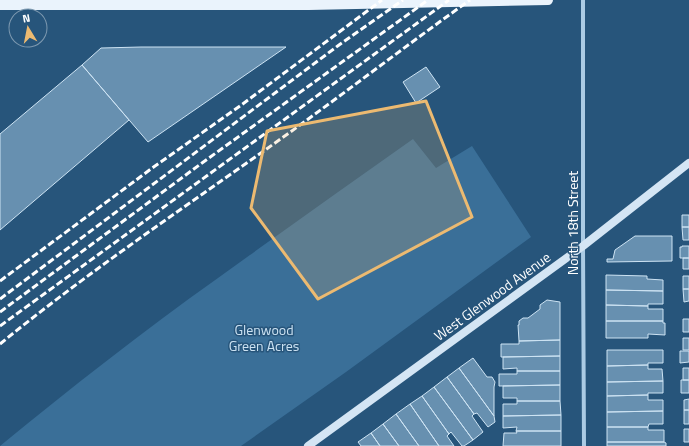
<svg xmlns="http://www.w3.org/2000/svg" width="689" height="446" viewBox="0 0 689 446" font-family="'Titillium Web',sans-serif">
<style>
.green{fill:#3a6f98}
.building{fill:#6790b0;stroke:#cde3f3}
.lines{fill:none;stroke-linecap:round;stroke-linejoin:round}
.minor{stroke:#abcbe4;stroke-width:4}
.secondary{stroke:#d4e5f4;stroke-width:8}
.primary{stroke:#eaf3fc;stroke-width:10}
.rail{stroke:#fff;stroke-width:3;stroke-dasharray:7 3;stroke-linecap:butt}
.marked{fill:#ecba71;fill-opacity:0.2;stroke:#ecba71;stroke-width:3;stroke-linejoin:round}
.labels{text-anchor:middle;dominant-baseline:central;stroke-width:3;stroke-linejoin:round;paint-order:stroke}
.street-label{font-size:14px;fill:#fff;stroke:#27557b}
.park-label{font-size:14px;fill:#cde3f3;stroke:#27557b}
</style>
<rect width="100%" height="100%" fill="#27557b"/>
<!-- green -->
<path class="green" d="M413 139 436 168 472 146 531 237 346 372 241 446H0C71 388 143 331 218 278 283 231 348 185 413 139Z"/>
<!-- building -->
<path class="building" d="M141 47H286L148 142 82 65 101 48Z
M82 65 129 120 0 230V134Z
M426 67 440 87 416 103 403 82Z
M682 215H689V227H682Z
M682 227H689V240H683Z
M635 236H672V261L607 262V259H613L615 250Z
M682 246H689V258H680V247H682Z
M683 258H689V269H683Z
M606 275 647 276V279L663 280V291L606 290Z
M683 276H689V289H683Z
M683 289H689V301L684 302Z
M606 290 663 291V304H648V306L606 305Z
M547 300 560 302V340L519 341 518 325H519V321L523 318H528L540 309V305Z
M606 305 648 306V309H663V321H606Z
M683 319H689V332H683Z
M606 321H663V323H665V335L648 334V338H606Z
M683 338H689V350H683Z
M560 340V356L501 357V344H519V341Z
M607 350H663V363H648V365L607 366Z
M680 351H689V362L680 363Z
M560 356V371H517V368L503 369V357Z
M473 358 487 377H492L495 382 494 387V416L459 368Z
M648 365V369H662L663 381 607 382V366Z
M459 368 494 416 495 422 488 427 477 413 474 414 447 377Z
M683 368H689V380H683Z
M517 371H560V385L499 386V374H517Z
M447 377 474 414 472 416 483 432 473 440 434 387Z
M681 380H689V393H681Z
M663 381V393H648V395L607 396V382Z
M560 385V401H517V398H503V386Z
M434 387 473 440 464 446H462L451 432 449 434 422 396Z
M648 395V400H663V411L607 412V396Z
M422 396 449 434 447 436 454 446H439L410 404Z
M689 399V410H684V400Z
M517 401H560L561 415 503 416V404H517Z
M410 404 439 446H419L396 414Z
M684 410H689V424H684Z
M663 411V424H649L648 427H607V412Z
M396 414 419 446H399L383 424Z
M561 415V431H516L517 427 503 428V416Z
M383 424 399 446H380L371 433Z
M607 427H648V430H664V442H607Z
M684 429H689V442H684Z
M516 431H561V446H503L504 433H517Z
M371 433 380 446H361L358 442Z
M607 442H664L666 443V446H607Z"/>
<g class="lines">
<!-- minor -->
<path class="minor" d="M583 0V246L584 446"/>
<!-- secondary -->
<path class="secondary" d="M308 446 583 246 689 163"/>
<!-- primary -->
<path class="primary" d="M0 5H309L548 0"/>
<!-- rail -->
<path class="rail" d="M0 281 155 166 240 106 382 0
M0 299 339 45 403 0
M0 312 202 163 428 0
M0 326 449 0
M0 344C88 272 182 209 275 143 341 96 404 47 470 0"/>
</g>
<!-- marked area -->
<path class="marked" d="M426 101 472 217 318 299 251 208 267 131Z"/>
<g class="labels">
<!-- street labels -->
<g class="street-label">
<text transform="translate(572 223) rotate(-90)">North 18th Street</text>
<text transform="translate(492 296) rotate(-36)">West Glenwood Avenue</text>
</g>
<!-- park labels -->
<g class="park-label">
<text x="264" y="329">Glenwood<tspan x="264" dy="16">Green Acres</tspan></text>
</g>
</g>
<!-- north arrow -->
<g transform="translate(28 28) rotate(350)"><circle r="19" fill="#27557b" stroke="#7d99b0"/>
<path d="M0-3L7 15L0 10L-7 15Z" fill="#ecba71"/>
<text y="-6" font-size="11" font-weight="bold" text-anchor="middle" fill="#ffffff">N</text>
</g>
</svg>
